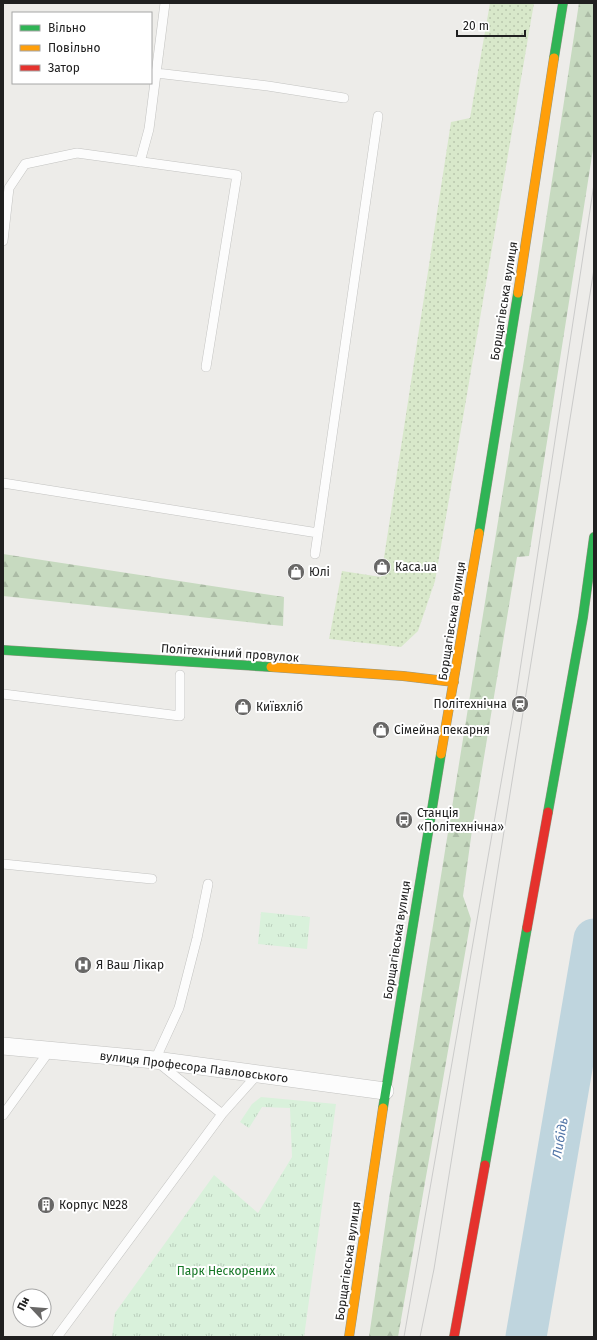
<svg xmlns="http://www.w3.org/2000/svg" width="597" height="1340" viewBox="0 0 597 1340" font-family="'Fira Sans',sans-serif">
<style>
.grass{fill:url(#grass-dots)}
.forest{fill:url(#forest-firs)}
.park{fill:url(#park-tufts)}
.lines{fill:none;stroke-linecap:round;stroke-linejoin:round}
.river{stroke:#bfd5de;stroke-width:41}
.lane-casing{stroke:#c3c3c1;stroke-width:10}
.street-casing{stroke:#c3c3c1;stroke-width:18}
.fast-casing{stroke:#939682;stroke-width:10}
.slow-casing{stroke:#939682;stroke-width:10}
.jam-casing{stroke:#939682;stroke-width:10}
.lane{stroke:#fcfcfc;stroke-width:9}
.street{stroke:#fcfcfc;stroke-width:17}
.fast{stroke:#30b455;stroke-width:9}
.slow{stroke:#ff9f0a;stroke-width:9}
.jam{stroke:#e5322d;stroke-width:9}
.tram{stroke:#cbcbca;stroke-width:1}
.labels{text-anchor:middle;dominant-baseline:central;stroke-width:4;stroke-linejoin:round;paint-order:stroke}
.street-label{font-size:12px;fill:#202020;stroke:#fff}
.poi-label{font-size:12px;fill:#202020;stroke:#fff;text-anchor:start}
.park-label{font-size:12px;fill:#157725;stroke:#fff}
.water-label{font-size:13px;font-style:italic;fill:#5376a8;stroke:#fff}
</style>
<defs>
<pattern id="grass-dots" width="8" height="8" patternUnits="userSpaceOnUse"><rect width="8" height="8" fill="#d8e8ca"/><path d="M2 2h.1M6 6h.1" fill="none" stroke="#b9c7ad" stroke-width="1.8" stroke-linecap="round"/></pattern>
<pattern id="forest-firs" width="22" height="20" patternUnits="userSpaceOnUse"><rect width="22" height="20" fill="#c7dac0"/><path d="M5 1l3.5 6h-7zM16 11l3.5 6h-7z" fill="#abbba5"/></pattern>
<pattern id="park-tufts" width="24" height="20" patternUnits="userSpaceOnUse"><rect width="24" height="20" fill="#d9f1db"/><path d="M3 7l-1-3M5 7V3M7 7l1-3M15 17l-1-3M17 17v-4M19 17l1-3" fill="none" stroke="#bacebc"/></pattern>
</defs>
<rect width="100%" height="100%" fill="#edece9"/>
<!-- grass -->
<path class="grass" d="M490 3H534L435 581 418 631 401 647 329 639 342 571 381 577 451 122 470 118Z"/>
<!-- forest -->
<path class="forest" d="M579 3H594V143L529 556 517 557 472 830 463 896 471 919 398 1337H369L389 1199 537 279Z
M3 554 284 597 283 626 3 596Z"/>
<!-- park -->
<path class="park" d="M261 912 310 917 307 949 258 944Z
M261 1097 336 1104 304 1337H112L115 1313 214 1175 258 1213 292 1157 290 1108 262 1107 249 1128 240 1122 252 1104Z"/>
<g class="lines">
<!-- river -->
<path class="river" d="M526 1337 594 939"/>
<defs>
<path id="lane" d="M156 73 268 86 344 98
M140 162 149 129 165 3
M3 241 9 188 25 164 77 153 237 175 206 367
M3 483 318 533
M315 554 378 116
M3 694 180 716V675
M3 864 152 879
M208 884 197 938 179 1008 155 1060 222 1114
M3 1115 50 1050
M57 1337 222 1114 257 1075"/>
<path id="street" d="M3 1046 155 1060 385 1091"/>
<path id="fast" d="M554 58 563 3
M479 533 518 293
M3 650 271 667
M548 812 583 617 594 537
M383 1108 441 754
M485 1165 527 928"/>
<path id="slow" d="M518 293 554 58
M271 667 403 676 454 682
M441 754 479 533
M349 1337 383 1108"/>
<path id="jam" d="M527 928 548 812
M454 1337 485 1165"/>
</defs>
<!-- lane casing -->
<use href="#lane" class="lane-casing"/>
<!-- street casing -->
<use href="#street" class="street-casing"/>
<!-- fast casing -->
<use href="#fast" class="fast-casing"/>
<!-- slow casing -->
<use href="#slow" class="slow-casing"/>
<!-- jam casing -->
<use href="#jam" class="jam-casing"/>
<!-- lane -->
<use href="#lane" class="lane"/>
<!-- street -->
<use href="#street" class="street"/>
<!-- fast -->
<use href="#fast" class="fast"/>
<!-- slow -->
<use href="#slow" class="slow"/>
<!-- jam -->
<use href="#jam" class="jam"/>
<!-- tram -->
<path class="tram" d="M404 1337 515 703 594 184
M420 1337 434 1269 594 269"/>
</g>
<!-- icons -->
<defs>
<symbol id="shop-disc" viewBox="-11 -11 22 22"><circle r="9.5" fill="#686766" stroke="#fff"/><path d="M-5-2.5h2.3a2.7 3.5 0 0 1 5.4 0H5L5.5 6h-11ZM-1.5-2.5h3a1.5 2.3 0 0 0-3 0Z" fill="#fff"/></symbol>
<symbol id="station-disc" viewBox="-11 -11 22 22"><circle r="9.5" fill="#686766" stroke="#fff"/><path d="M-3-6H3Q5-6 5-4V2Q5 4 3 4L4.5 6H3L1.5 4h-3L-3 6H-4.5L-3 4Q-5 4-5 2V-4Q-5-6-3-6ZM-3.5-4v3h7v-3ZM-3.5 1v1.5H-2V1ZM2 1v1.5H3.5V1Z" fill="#fff"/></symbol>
<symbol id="bus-disc" viewBox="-11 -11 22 22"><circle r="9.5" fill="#686766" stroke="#fff"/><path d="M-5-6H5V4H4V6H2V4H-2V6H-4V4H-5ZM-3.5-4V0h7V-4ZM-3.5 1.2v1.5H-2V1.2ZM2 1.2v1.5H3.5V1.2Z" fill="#fff"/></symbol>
<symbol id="hospital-disc" viewBox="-11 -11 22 22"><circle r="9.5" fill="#686766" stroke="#fff"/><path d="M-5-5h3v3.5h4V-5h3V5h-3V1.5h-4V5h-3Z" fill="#fff"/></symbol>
<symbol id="building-disc" viewBox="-11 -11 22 22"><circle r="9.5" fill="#686766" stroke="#fff"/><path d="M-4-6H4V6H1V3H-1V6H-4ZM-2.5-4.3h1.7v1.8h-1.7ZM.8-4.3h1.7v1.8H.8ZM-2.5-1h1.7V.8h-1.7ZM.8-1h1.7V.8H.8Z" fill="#fff"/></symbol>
</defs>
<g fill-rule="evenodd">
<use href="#shop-disc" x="372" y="557" width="20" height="20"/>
<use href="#shop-disc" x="286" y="562" width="20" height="20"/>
<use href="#station-disc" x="510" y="694" width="20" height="20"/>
<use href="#shop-disc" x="233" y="697" width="20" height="20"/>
<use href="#shop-disc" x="371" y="720" width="20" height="20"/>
<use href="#bus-disc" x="394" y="810" width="20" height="20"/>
<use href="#hospital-disc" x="73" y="955" width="20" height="20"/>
<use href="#building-disc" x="36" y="1195" width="20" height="20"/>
</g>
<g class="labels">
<!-- street labels -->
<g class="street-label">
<text transform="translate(504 301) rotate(-81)">Борщагівська вулиця</text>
<text transform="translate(452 621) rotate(-81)">Борщагівська вулиця</text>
<text transform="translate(230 653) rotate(4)">Політехнічний провулок</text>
<text transform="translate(397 940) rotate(-81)">Борщагівська вулиця</text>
<text transform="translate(194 1067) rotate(7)">вулиця Професора Павловського</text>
<text transform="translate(348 1261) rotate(-82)">Борщагівська вулиця</text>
</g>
<!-- poi labels -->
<g class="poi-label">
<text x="395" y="567">Каса.ua</text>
<text x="309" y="572">Юлі</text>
<text x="507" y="704" text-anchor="end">Політехнічна</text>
<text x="256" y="707">Київхліб</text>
<text x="394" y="730">Сімейна пекарня</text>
<text x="417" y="813">Станція<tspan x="417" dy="14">«Політехнічна»</tspan></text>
<text x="96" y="965">Я Ваш Лікар</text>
<text x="59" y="1205">Корпус №28</text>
</g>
<!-- park labels -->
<g class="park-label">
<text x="226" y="1271">Парк Нескорених</text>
</g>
<!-- water labels -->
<g class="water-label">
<text transform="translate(560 1138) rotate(-80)">Либідь</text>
</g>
</g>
<!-- border -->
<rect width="597" height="1340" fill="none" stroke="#202020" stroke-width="8"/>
<!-- legend -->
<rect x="12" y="12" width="140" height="72" fill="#ffffff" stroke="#a6a6a6"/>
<rect x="20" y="25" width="20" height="6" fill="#30b455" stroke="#a6a6a6"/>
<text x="48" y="32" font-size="12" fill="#202020">Вільно</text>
<rect x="20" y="45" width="20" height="6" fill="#ff9f0a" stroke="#a6a6a6"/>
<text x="48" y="52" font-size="12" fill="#202020">Повільно</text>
<rect x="20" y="65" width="20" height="6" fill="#e5322d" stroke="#a6a6a6"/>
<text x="48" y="72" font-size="12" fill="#202020">Затор</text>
<!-- north arrow -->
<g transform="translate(32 1308) rotate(296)"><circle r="19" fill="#ffffff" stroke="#a6a6a6"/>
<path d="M0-3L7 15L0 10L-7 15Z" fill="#686766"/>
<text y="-6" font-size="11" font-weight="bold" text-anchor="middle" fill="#202020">Пн</text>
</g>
<!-- scale -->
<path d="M457 30v6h68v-6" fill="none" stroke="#202020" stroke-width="2"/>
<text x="463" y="30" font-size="12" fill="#202020" stroke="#ffffff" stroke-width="3" paint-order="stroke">20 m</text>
</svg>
